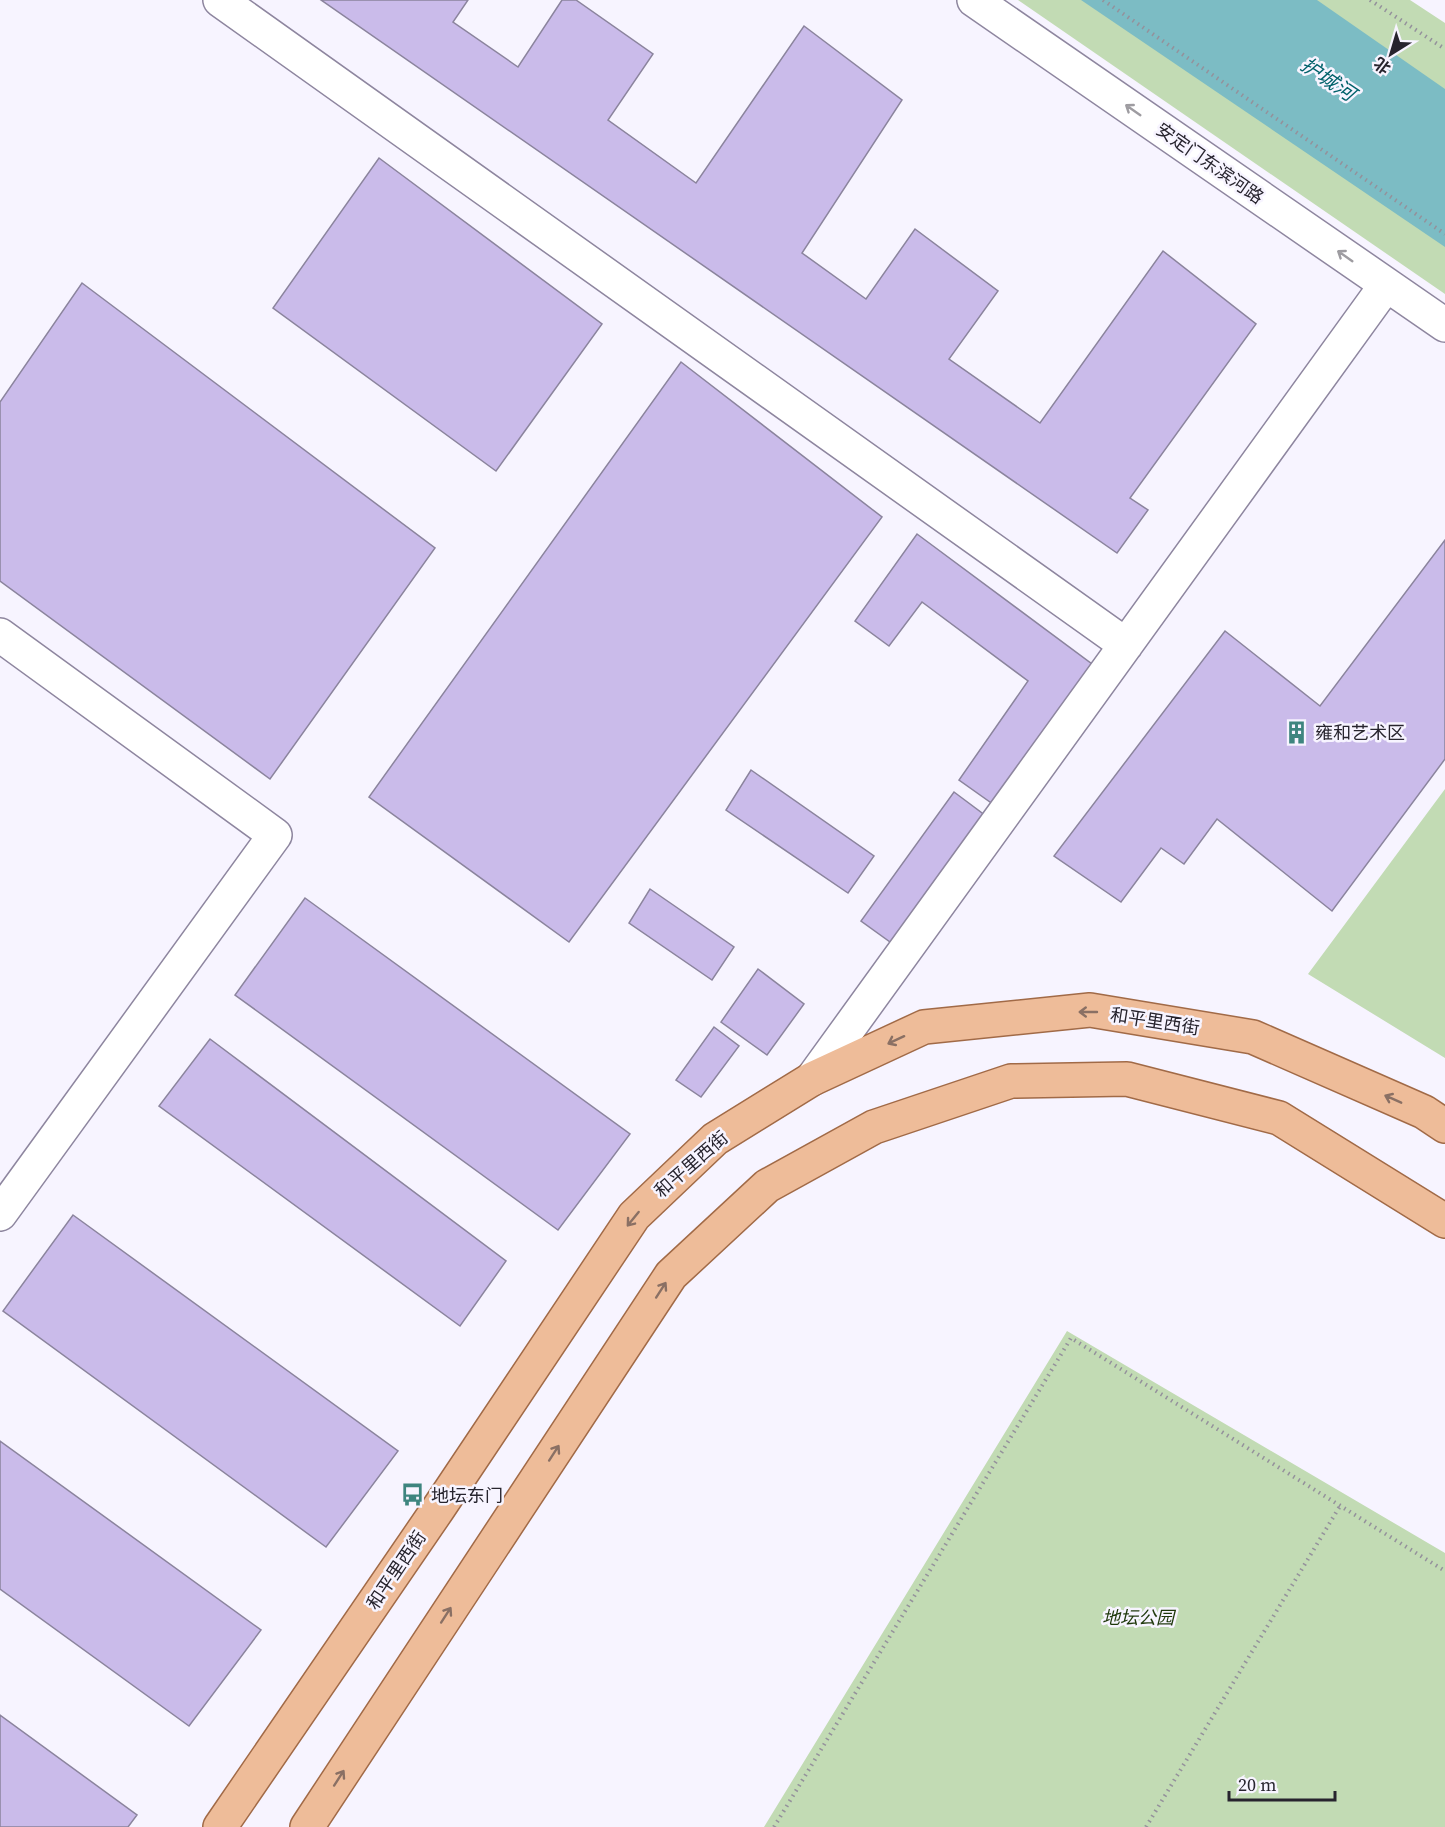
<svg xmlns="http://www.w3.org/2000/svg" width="1445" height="1827" viewBox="0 0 1445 1827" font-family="'Source Serif 4','Noto Sans SC',serif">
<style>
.green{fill:#c2dbb4}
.water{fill:#7cbcc4}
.building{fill:#cabbea;stroke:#8b849d;stroke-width:1.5}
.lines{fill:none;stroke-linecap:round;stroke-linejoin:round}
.minor-casing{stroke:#8e869f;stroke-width:36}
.major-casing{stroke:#a16a47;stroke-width:36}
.path{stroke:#94919b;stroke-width:4;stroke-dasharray:1.5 4.5;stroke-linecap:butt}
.minor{stroke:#fff;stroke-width:33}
.major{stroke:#eebc99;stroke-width:33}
.oneway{stroke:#9e9ca1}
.oneway2{stroke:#8a7064}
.labels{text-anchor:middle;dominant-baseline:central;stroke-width:5;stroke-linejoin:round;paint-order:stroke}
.street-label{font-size:18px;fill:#27242e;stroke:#f7f4ff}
.poi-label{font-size:18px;fill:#27242e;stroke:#f7f4ff;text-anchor:start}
.park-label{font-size:18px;font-style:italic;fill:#1e380b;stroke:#f7f4ff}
.water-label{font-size:20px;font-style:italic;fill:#02626b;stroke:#f7f4ff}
</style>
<rect width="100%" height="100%" fill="#f7f4ff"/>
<!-- green -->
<path class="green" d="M1018 0H1410L1445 23V294Z
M1445 789V1058L1308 974Z
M1067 1331 1445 1553V1827H764Z"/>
<!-- water -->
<path class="water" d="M1081 0H1317L1445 89V247Z"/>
<!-- building -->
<path class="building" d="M321 0H468L453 22 518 67 562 0H576L653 54 608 120 696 183 804 26 902 100 802 253 866 299 915 229 998 291 949 359 1040 423 1163 251 1256 324 1130 498 1148 510 1117 553Z
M379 158 602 324 496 471 273 308Z
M82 283 435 548 270 779 0 581V402Z
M681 362 882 517 569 942 369 797Z
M917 534 1096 667 997 807 959 780 1028 681 922 602 889 646 855 621Z
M1445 540V759L1332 911 1217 819 1184 864 1161 848 1121 902 1054 856 1225 631 1320 706Z
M751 770 874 856 848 893 726 810Z
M954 792 990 819 897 947 861 921Z
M650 889 734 947 712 980 629 923Z
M305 898 630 1134 558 1230 235 995Z
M758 969 804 1004 767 1055 721 1022Z
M714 1027 739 1046 701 1097 676 1080Z
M210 1039 506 1261 460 1326 159 1106Z
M73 1215 398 1451 326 1547 3 1311Z
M0 1441 261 1630 189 1726 0 1589Z
M0 1715 137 1815 128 1827H0Z"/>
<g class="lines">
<defs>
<path id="minor" d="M220 0 1126 645
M974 0 1445 325
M0 635 275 835 0 1214
M812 1079 1386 285"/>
<path id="major" d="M220 1827 438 1509 634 1216 715 1139 812 1079 924 1027 1090 1010 1253 1037 1424 1112 1445 1126
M307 1827 671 1275 767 1186 874 1127 1011 1081 1127 1079 1279 1118 1445 1221"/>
</defs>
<!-- minor casing -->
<use href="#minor" class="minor-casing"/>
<!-- major casing -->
<use href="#major" class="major-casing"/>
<!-- path -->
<path class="path" d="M1103 0 1445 234
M1370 0 1445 49
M774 1827 1071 1338 1445 1571
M1146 1827 1340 1506"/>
<!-- minor -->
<use href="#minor" class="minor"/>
<!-- major -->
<use href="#major" class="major"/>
</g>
<!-- one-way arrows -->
<defs><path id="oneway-shaft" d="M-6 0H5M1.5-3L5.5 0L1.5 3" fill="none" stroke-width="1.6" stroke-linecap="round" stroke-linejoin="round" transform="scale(1.5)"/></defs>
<g class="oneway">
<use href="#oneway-shaft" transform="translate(1133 110) rotate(-145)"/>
<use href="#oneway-shaft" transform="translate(1345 256) rotate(-145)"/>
</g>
<g class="oneway2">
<use href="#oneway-shaft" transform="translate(1088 1012) rotate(180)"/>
<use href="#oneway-shaft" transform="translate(896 1040) rotate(155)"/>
<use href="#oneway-shaft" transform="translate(1393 1099) rotate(-156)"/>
<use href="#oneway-shaft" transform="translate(633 1219) rotate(129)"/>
<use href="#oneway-shaft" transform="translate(661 1290) rotate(-57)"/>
<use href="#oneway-shaft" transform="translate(554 1453) rotate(-57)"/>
<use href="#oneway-shaft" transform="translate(446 1615) rotate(-57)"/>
<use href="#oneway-shaft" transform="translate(339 1778) rotate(-57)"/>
</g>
<!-- icons -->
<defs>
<symbol id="building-bare" viewBox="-9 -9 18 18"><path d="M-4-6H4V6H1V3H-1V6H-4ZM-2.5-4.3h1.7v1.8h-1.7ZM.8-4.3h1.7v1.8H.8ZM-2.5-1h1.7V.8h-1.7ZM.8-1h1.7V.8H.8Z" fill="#3e857f" stroke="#f7f4ff" stroke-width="2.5" paint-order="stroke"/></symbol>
<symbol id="bus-bare" viewBox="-9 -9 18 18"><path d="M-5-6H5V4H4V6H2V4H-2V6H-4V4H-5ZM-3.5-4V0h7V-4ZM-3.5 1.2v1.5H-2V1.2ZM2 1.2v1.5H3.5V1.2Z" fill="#3e857f" stroke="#f7f4ff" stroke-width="2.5" paint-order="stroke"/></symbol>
</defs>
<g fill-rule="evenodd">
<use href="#building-bare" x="1280" y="716" width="33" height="33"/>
<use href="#bus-bare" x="396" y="1478" width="33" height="33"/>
</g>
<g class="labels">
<!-- street labels -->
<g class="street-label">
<text transform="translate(1210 163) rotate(35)">安定门东滨河路</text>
<text transform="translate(1155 1021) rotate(9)">和平里西街</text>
<text transform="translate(691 1164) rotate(-41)">和平里西街</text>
<text transform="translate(396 1570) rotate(-56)">和平里西街</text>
</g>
<!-- poi labels -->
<g class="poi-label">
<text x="1315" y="732">雍和艺术区</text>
<text x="431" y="1495">地坛东门</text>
</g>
<!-- park labels -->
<g class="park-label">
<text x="1138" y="1617">地坛公园</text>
</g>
<!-- water labels -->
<g class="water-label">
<text transform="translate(1328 79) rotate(34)">护城河</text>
</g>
</g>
<!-- north arrow -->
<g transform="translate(1391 54) rotate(217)" stroke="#f7f4ff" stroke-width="4.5" paint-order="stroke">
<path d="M0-4.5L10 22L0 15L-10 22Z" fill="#27242e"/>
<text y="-9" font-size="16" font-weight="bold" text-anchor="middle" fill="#27242e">北</text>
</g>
<!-- scale -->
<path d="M1229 1791v9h106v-9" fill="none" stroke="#27242e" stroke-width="3"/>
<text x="1238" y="1791" font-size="18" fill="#27242e" stroke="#f7f4ff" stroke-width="4.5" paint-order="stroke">20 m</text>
</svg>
